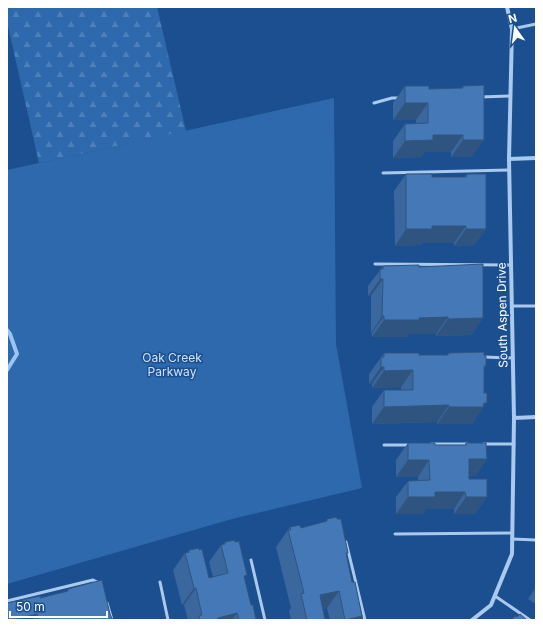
<svg xmlns="http://www.w3.org/2000/svg" width="543" height="627" viewBox="0 0 543 627" font-family="Inter,sans-serif">
<style>
.forest{fill:url(#forest-firs)}
.park{fill:#2e69ad}
.lines{fill:none;stroke-linecap:round;stroke-linejoin:round}
.stream{stroke:#9cc4f0;stroke-width:4}
.lane{stroke:#a9c9ee;stroke-width:3}
.street{stroke:#a9c9ee;stroke-width:4}
.wall{fill:#3a679d}
.shaded-wall{fill:#305480}
.building{fill:#4478b7;stroke:#305480}
.labels{text-anchor:middle;dominant-baseline:central;stroke-width:3;stroke-linejoin:round;paint-order:stroke}
.street-label{font-size:12px;fill:#fff;stroke:#1b4f8f}
.park-label{font-size:12px;fill:#cfe3fa;stroke:#1b4f8f}
</style>
<defs>
<pattern id="forest-firs" width="22" height="20" patternUnits="userSpaceOnUse"><rect width="22" height="20" fill="#2e69ad"/><path d="M5 1l3.5 6h-7zM16 11l3.5 6h-7z" fill="#4d80b9"/></pattern>
</defs>
<rect width="100%" height="100%" fill="#1b4f8f"/>
<!-- forest -->
<path class="forest" d="M7 7H157L186 131 39 163 7 22Z"/>
<!-- park -->
<path class="park" d="M334 98 336 344 362 488 232 519 7 584V170Z"/>
<g class="lines">
<!-- stream -->
<path class="stream" d="M7 330 10 334 17 354 7 370"/>
<!-- lane -->
<path class="lane" d="M512 29 536 24
M480 97 510 96
M374 103 392 98H401
M383 173 509 170
M375 264 511 265
M512 306H536
M483 357 513 358
M431 444H468
M483 444H514
M384 445H410
M395 534 512 533
M512 539 536 540
M346 542 365 620
M251 560 265 620
M160 582 168 620
M495 596 530 620
M7 601 93 580 99 583
M107 603 112 620"/>
<!-- street -->
<path class="street" d="M509 159 536 158
M514 418 536 417
M472 620 491 605 512 554 514 418 509 159 512 29 507 7"/>
</g>
<!-- wall -->
<path class="wall" d="M405 86 429 89 461 88 463 86 472 157H451V152H425L421 157 393 158V141L405 124H416V120H393V103Z
M406 174 432 177H464L467 174 486 229 474 245 454 246V243H422L420 245 395 246 394 191Z
M383 266 419 267 483 318 471 335 436 336V334H409L407 337H372V333H371V296H368V286Z
M384 353 419 355H447L448 353 484 356 486 366 484 369 475 420 472 424H437V422L372 424V407L384 390H401V387L372 388V384H369V374Z
M408 443 435 445H465L466 443 487 459 475 476H469V479L487 497 475 514H454V509H426L423 514H396V497L408 481 418 480V477H396V460Z
M327 519 348 553 346 556 352 582 362 616 360 620H330L327 608 323 609 325 620H291L289 611 291 608 276 547 288 530 290 527 301 528 325 522Z
M225 542 244 579 251 605 256 620H188L184 605H182L173 570 185 553H187L189 550 209 578 213 577 209 562 221 545H223Z
M536 587V604L528 599Z
M68 589 110 614 112 619 115 620H7V603L40 598 66 592Z"/>
<!-- shaded-wall -->
<path class="shaded-wall" d="M405 103H428L416 120H393Z
M433 135H463L451 152H425L421 157 393 158 405 141Z
M463 140H484L472 157H451Z
M432 226H466L454 243H422L420 245 395 246 406 229Z
M466 229H486L474 245 454 246Z
M380 279H383L371 296H368Z
M382 316H384L372 333H371Z
M448 317 436 334H409L407 337H372L384 320 419 318Z
M483 318 471 335 436 336 448 319Z
M381 367H384L372 384H369Z
M413 370 401 387 372 388 384 371Z
M487 403 472 424H437L449 407Z
M449 405 437 422 372 424 384 407Z
M469 459H487L475 476H457Z
M408 460H429L418 477H396Z
M435 492H465L454 509H426L423 514H396L408 497Z
M466 497H487L475 514H454Z
M194 588H196L184 605H182Z
M339 591 327 608 308 612 320 595Z
M237 613 232 620H216L218 618Z
M37 614 33 620H13Z
M362 616 360 620H345Z"/>
<!-- building -->
<path class="building" d="M484 85V140H463V135H433V140L405 141V124L428 123V103H405V86H429V89L463 88V86Z
M406 174H432V177H466L467 174H486V229H466V226H432V229H406Z
M483 264V318L448 319V317L419 318V320H384V316H382L383 279H380V269H383V266L419 265V267Z
M484 352V356H486V366H484V393H487V403H484L483 407H449V405L384 407V390H413V370L384 371V367H381V357H384V353H419V355H448V353Z
M408 443H435V445H466V443H486L487 459H469V479H487V497H466L465 492H435V497H408V481L430 480 429 460H408Z
M337 517V519H341L348 553H346L352 582H355L362 616 345 620 339 591 320 595 325 620H307L301 594 304 593 288 530H291L290 527 300 525 301 528 327 521V519Z
M235 540V542L239 541 247 575 244 576 251 605H253L256 620H239L237 613 218 618V620H200L199 616 202 615 196 588H194L185 553 189 552V550L199 548V550L202 549 209 578 228 573 221 545 225 544V542Z
M102 580 110 614 112 619 114 618 115 620H39L37 614 13 620H8V618H7V603L40 596V598L68 591V589Z
M520 614 527 620H512L515 616 517 617Z"/>
<g class="labels">
<!-- street labels -->
<g class="street-label">
<text transform="translate(502 315) rotate(-91)">South Aspen Drive</text>
</g>
<!-- park labels -->
<g class="park-label">
<text x="172" y="357">Oak Creek<tspan x="172" dy="14">Parkway</tspan></text>
</g>
</g>
<!-- border -->
<rect width="543" height="627" fill="none" stroke="#ffffff" stroke-width="16"/>
<!-- north arrow -->
<g transform="translate(515 28) rotate(346)" stroke="#1b4f8f" stroke-width="3" paint-order="stroke">
<path d="M0-3L7 15L0 10L-7 15Z" fill="#ffffff"/>
<text y="-6" font-size="11" font-weight="bold" text-anchor="middle" fill="#ffffff">N</text>
</g>
<!-- scale -->
<path d="M10 611v6h97v-6" fill="none" stroke="#ffffff" stroke-width="2"/>
<text x="16" y="611" font-size="12" fill="#ffffff" stroke="#1b4f8f" stroke-width="3" paint-order="stroke">50 m</text>
</svg>
